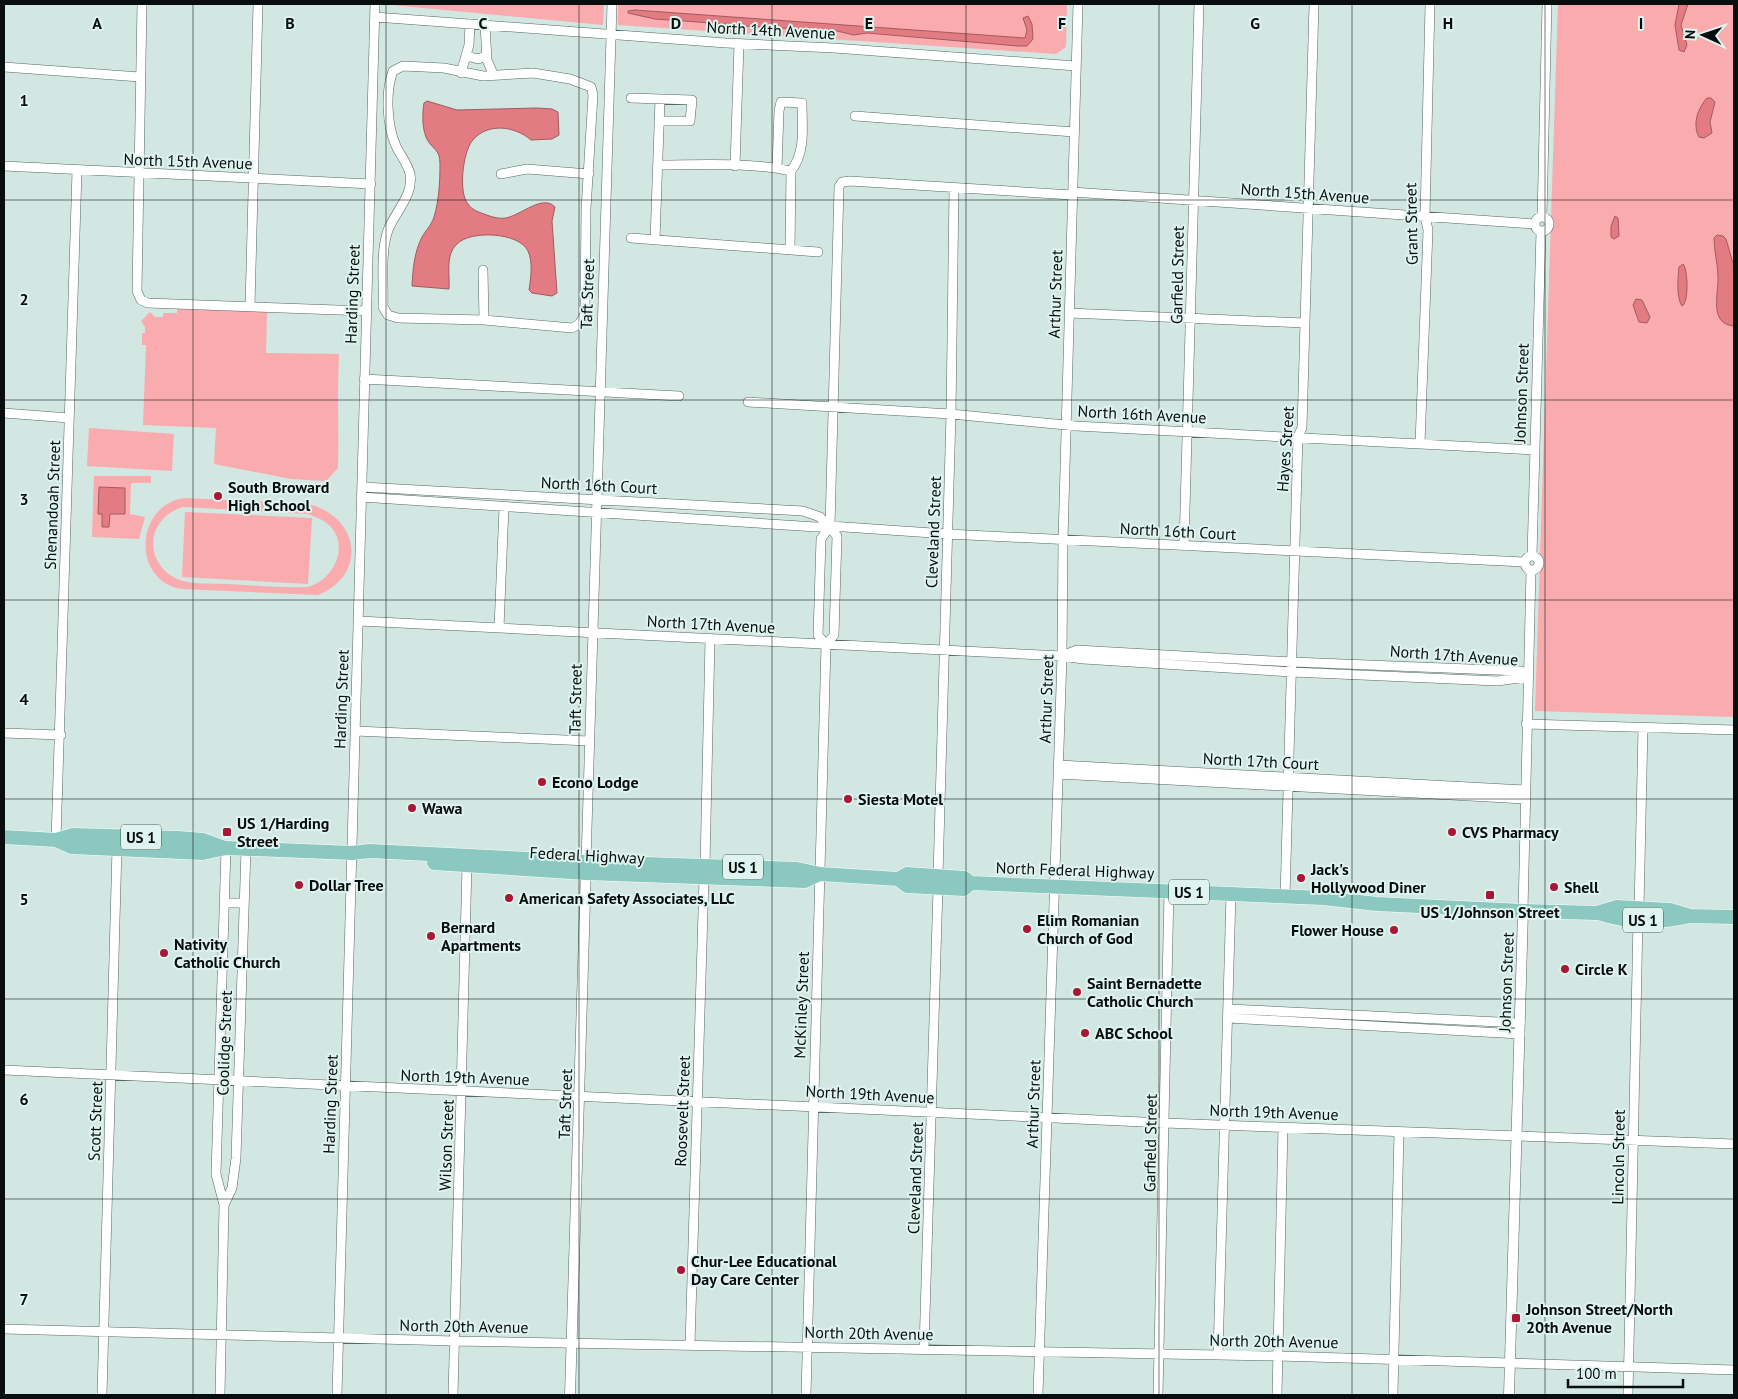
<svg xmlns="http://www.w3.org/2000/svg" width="1738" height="1399" viewBox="0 0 1738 1399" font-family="'PT Sans',sans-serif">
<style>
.green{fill:#f9abae;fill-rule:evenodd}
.water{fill:#e27c82;stroke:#a15b5f}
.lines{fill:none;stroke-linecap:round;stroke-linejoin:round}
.minor-casing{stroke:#556763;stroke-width:10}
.tertiary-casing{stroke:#556763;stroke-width:11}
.primary-casing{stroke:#fff;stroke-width:15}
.minor{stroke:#fff;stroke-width:9}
.tertiary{stroke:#fff;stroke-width:10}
.primary{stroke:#8bc8bf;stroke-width:14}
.grid{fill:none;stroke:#080e0d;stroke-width:1;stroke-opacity:0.55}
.poi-dot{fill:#ab1536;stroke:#dff3ef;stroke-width:2}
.labels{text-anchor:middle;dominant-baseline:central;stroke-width:4;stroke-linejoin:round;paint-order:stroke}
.shield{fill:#dff3ef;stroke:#485351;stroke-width:1}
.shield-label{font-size:15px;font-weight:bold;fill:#080e0d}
.street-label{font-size:16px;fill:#080e0d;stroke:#dff3ef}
.poi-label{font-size:16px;font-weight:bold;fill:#080e0d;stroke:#dff3ef;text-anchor:start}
.grid-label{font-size:16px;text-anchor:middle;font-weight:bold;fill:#080e0d;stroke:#dff3ef;stroke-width:4;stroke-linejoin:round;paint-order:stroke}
</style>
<rect width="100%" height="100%" fill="#d2e6e2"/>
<!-- green -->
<path class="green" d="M381 4H604L603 25Z
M618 4H1067L1066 47 1056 54 618 25Z
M1558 4H1734V717L1535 711Z
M177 309 267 311 266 353 339 354C337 392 339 430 338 468L326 481 291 479 214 464 216 428 143 425 146 345H142V333H145V327L141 321 150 312 155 317H163V313H177Z
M89 428 174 434 172 471 87 466Z
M94 476H151V483H131L130 514 145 517 139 539 92 537Z
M185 498 308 504C360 517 368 574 318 595L182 589C131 581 135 504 185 498ZM183 507 308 514C315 517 323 519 329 525 351 546 333 581 307 587 280 588 253 585 226 584 211 583 192 585 177 579 160 571 150 554 154 535 158 521 169 511 183 507Z
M185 512 312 518 308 584 182 577Z"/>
<!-- water -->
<path class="water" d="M1679 4H1688L1681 25 1687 45 1684 52 1679 50 1675 25Z
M635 10 1025 38 1027 30 1023 18 1028 16 1032 24 1033 39 1027 46H1018L867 33 854 35 837 31 744 26 743 33 725 32 726 24 655 19 628 13V11Z
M1707 98H1711L1715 102 1710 122 1712 133 1704 138 1699 137C1692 124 1698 108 1707 98Z
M427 101 457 110 537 108 552 109 558 112 559 135 552 139 531 140C515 126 487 122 472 141 463 153 458 192 468 204 471 209 478 212 484 214 492 217 498 219 506 218 521 215 543 194 555 207L552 221 557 293 552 296 532 293 529 290C531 277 533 262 528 251 519 232 470 230 457 244 445 255 450 274 449 289L412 286C413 269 414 253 422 237 426 230 431 226 434 217 439 201 440 181 440 164 440 150 434 150 428 141 422 131 422 115 424 103Z
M1615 216 1618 218 1619 236 1614 239 1611 237V226Z
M1717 235 1723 236 1726 239 1734 267V326C1708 324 1719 292 1718 277 1718 264 1714 251 1714 238Z
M1683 264C1688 269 1689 303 1682 306 1676 297 1678 278 1679 267Z
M1636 299 1642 300 1650 317 1647 323 1639 322 1633 305Z
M99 487 125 488V514H110L109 527H102V514H98Z"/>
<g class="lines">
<defs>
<path id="minor" d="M142 4 137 291 141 300 148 303 366 311
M375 17 726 43 834 48 1076 66
M485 25 487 60 494 76
M467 56 478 59 486 56
M403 66 444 68 483 76 533 73 570 79 591 87 593 95 586 209 585 314 579 324 572 328 484 320 398 318 388 315 383 307C384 283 380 253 388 230 395 212 414 195 410 174 408 164 400 155 396 146 387 126 385 92 393 71Z
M4 67 140 77
M461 73 469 45 470 24
M631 98 692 100 690 121H659
M855 116 1074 132
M658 165C702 165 749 162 791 171
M4 166 371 184
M735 166 739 44
M777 168 779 111 781 102 802 103C802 127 806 152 791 171
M501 174 527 169 589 174
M1072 192 1535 224
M1542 216 1547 4
M1535 224a7 7 0 1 1 14 0a7 7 0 1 1-14 0Z
M631 238 818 252
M655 240 660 99
M790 249 791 171
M483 270 484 320
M250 306 258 4
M1069 313 1304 323
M364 379 679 396
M748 402 951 414 1076 426 1534 450
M4 413 69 418
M1420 444 1428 230 1425 216 1430 4
M362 487 803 511 820 517 837 536 834 635 826 645 806 1395
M361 497 816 527 830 526 947 534 1524 562
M1184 546 1199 4
M1525 563a7 7 0 1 1 14 0a7 7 0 1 1-14 0Z
M1532 556 1541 231
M359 621 1062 656 1083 659 1292 672 1497 681 1528 677
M499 628 504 507
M826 645 818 635 821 539 830 526 839 187 842 182 850 181 1072 195
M1062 656 1077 650 1292 662 1521 671 1528 677
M1526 724 1734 730
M355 731 589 741
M4 733 61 735
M1059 765 1525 790
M1058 774 1525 799
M56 840 77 171
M586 862 612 4
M705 865 710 640
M938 876 951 414 954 188
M1285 897 1298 436 1302 428 1314 4
M224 903H243
M1639 909 1643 728
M1523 911 1531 570
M1228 1009 1520 1023
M1228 1018 1520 1034
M4 1070 1165 1123 1734 1144
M224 1205 232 1188 236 1158 246 849
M4 1329 455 1341 1278 1356 1734 1370
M690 1345 704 878
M924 1349 938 888
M1218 1355 1231 894
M102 1395 117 848
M220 1395 224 1205 216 1174 226 848
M337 1395 375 4
M453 1395 467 866
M1038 1395 1062 656 1063 540 1078 4
M1158 1395 1169 891
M1277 1395 1283 1127
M1393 1395 1399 1132
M1628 1395 1638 920"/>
<path id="tertiary" d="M570 1395 586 867
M1509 1395 1523 911"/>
<path id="primary" d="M4 837 56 840 72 847 203 853 226 848 352 853 370 851 586 862 797 869 820 874 898 879 907 874 964 878 971 883
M56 840 73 835 178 838 203 840 225 848
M434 863 586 873 805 881 820 874
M898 879 907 886 964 889 971 883
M971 883 1323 898 1377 904 1523 911 1597 913 1617 907 1670 910 1690 916 1734 917
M1598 913C1627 923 1660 923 1690 916"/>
</defs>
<!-- minor casing -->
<use href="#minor" class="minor-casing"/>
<!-- tertiary casing -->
<use href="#tertiary" class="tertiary-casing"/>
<!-- primary casing -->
<use href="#primary" class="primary-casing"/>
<!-- minor -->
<use href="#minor" class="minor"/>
<!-- tertiary -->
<use href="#tertiary" class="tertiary"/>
<!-- primary -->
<use href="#primary" class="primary"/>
</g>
<!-- grid -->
<path class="grid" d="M193 4V1395M386 4V1395M579 4V1395M772 4V1395M966 4V1395M1159 4V1395M1352 4V1395M1545 4V1395M4 200H1734M4 400H1734M4 600H1734M4 799H1734M4 999H1734M4 1199H1734"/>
<!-- markers -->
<g class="poi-dot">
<circle cx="218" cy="496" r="5"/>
<circle cx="542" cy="782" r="5"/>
<circle cx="848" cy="799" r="5"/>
<circle cx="412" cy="808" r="5"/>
<rect x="222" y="827" width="10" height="10" rx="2.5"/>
<circle cx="1452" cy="832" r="5"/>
<circle cx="1301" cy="878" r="5"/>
<circle cx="299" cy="885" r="5"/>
<circle cx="1554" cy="887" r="5"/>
<rect x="1485" y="890" width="10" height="10" rx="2.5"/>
<circle cx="509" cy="898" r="5"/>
<circle cx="1027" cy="929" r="5"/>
<circle cx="1394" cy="930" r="5"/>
<circle cx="431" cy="936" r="5"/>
<circle cx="164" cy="953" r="5"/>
<circle cx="1565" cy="969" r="5"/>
<circle cx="1077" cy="992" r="5"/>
<circle cx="1085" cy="1033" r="5"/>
<circle cx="681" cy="1270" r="5"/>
<rect x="1511" y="1313" width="10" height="10" rx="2.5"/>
</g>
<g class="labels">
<!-- shield labels -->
<g class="shield">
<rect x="121" y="824.5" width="40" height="25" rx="4"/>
<rect x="723" y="854.5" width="40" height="25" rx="4"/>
<rect x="1169" y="879.5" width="40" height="25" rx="4"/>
<rect x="1623" y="907.5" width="40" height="25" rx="4"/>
</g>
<g class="shield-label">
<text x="141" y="837">US 1</text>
<text x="743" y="867">US 1</text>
<text x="1189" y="892">US 1</text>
<text x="1643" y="920">US 1</text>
</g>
<!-- street labels -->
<g class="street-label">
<text transform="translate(771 30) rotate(3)">North 14th Avenue</text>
<text transform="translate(188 161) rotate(2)">North 15th Avenue</text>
<text transform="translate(1305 193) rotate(4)">North 15th Avenue</text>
<text transform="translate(1411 224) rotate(-91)">Grant Street</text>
<text transform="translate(1177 275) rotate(-89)">Garfield Street</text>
<text transform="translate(352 294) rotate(-88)">Harding Street</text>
<text transform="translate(587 294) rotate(-88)">Taft Street</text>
<text transform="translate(1055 294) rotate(-88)">Arthur Street</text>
<text transform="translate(1521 393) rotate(-88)">Johnson Street</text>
<text transform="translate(1142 414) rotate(3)">North 16th Avenue</text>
<text transform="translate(1285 449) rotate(-86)">Hayes Street</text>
<text transform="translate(599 485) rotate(3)">North 16th Court</text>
<text transform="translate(52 505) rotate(-88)">Shenandoah Street</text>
<text transform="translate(1178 531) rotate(3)">North 16th Court</text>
<text transform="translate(933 532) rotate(-88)">Cleveland Street</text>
<text transform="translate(711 624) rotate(3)">North 17th Avenue</text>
<text transform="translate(1454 655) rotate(4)">North 17th Avenue</text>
<text transform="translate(341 699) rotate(-88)">Harding Street</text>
<text transform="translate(575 699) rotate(-89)">Taft Street</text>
<text transform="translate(1046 699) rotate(-88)">Arthur Street</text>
<text transform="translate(1261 761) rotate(3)">North 17th Court</text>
<text transform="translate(587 855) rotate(3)">Federal Highway</text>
<text transform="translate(1075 870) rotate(2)">North Federal Highway</text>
<text transform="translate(1506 982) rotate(-88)">Johnson Street</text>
<text transform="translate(801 1005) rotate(-88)">McKinley Street</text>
<text transform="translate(224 1043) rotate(-88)">Coolidge Street</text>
<text transform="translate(465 1077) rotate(2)">North 19th Avenue</text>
<text transform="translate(870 1094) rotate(3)">North 19th Avenue</text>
<text transform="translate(330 1104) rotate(-88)">Harding Street</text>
<text transform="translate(565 1104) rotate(-88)">Taft Street</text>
<text transform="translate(1033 1104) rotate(-88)">Arthur Street</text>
<text transform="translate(682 1111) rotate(-88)">Roosevelt Street</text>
<text transform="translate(1274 1112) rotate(2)">North 19th Avenue</text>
<text transform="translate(95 1121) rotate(-88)">Scott Street</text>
<text transform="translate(1150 1143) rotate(-89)">Garfield Street</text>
<text transform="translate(446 1145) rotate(-88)">Wilson Street</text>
<text transform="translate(1618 1157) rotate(-89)">Lincoln Street</text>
<text transform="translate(915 1178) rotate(-88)">Cleveland Street</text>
<text transform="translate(464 1326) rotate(1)">North 20th Avenue</text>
<text transform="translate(869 1333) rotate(1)">North 20th Avenue</text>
<text transform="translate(1274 1341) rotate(1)">North 20th Avenue</text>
</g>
<!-- poi labels -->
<g class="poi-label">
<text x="228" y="487">South Broward<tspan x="228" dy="18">High School</tspan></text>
<text x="552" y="782">Econo Lodge</text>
<text x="858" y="799">Siesta Motel</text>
<text x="422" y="808">Wawa</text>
<text x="237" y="823">US 1/Harding<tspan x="237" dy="18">Street</tspan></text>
<text x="1462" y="832">CVS Pharmacy</text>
<text x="1311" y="869">Jack's<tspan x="1311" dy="18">Hollywood Diner</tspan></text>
<text x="309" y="885">Dollar Tree</text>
<text x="1564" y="887">Shell</text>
<text x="519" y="898">American Safety Associates, LLC</text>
<text x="1490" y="912" text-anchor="middle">US 1/Johnson Street</text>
<text x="1037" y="920">Elim Romanian<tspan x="1037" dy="18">Church of God</tspan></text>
<text x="441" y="927">Bernard<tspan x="441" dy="18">Apartments</tspan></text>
<text x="1384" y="930" text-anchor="end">Flower House</text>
<text x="174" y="944">Nativity<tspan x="174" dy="18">Catholic Church</tspan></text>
<text x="1575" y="969">Circle K</text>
<text x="1087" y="983">Saint Bernadette<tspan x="1087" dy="18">Catholic Church</tspan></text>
<text x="1095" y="1033">ABC School</text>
<text x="691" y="1261">Chur-Lee Educational<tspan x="691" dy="18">Day Care Center</tspan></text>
<text x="1526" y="1309">Johnson Street/North<tspan x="1526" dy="18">20th Avenue</tspan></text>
</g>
</g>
<g class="grid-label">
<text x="97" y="29">A</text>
<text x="290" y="29">B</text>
<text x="483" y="29">C</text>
<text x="676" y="29">D</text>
<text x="869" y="29">E</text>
<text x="1062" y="29">F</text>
<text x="1255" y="29">G</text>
<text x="1448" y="29">H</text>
<text x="1641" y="29">I</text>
<text x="24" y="106">1</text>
<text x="24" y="305">2</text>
<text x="24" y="505">3</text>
<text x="24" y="705">4</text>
<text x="24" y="905">5</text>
<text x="24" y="1105">6</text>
<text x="24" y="1305">7</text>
</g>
<!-- border -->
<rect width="1738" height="1399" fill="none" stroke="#080e0d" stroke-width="10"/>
<!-- north arrow -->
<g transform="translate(1703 35) rotate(273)" stroke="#dff3ef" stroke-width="4" paint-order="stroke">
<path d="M0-4L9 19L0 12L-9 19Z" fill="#080e0d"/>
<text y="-8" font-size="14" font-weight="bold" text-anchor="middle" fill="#080e0d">N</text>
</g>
<!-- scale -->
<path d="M1568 1379v8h115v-8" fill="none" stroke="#080e0d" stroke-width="2.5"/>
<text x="1576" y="1379" font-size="15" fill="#080e0d" stroke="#dff3ef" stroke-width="4" paint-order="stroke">100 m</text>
</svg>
